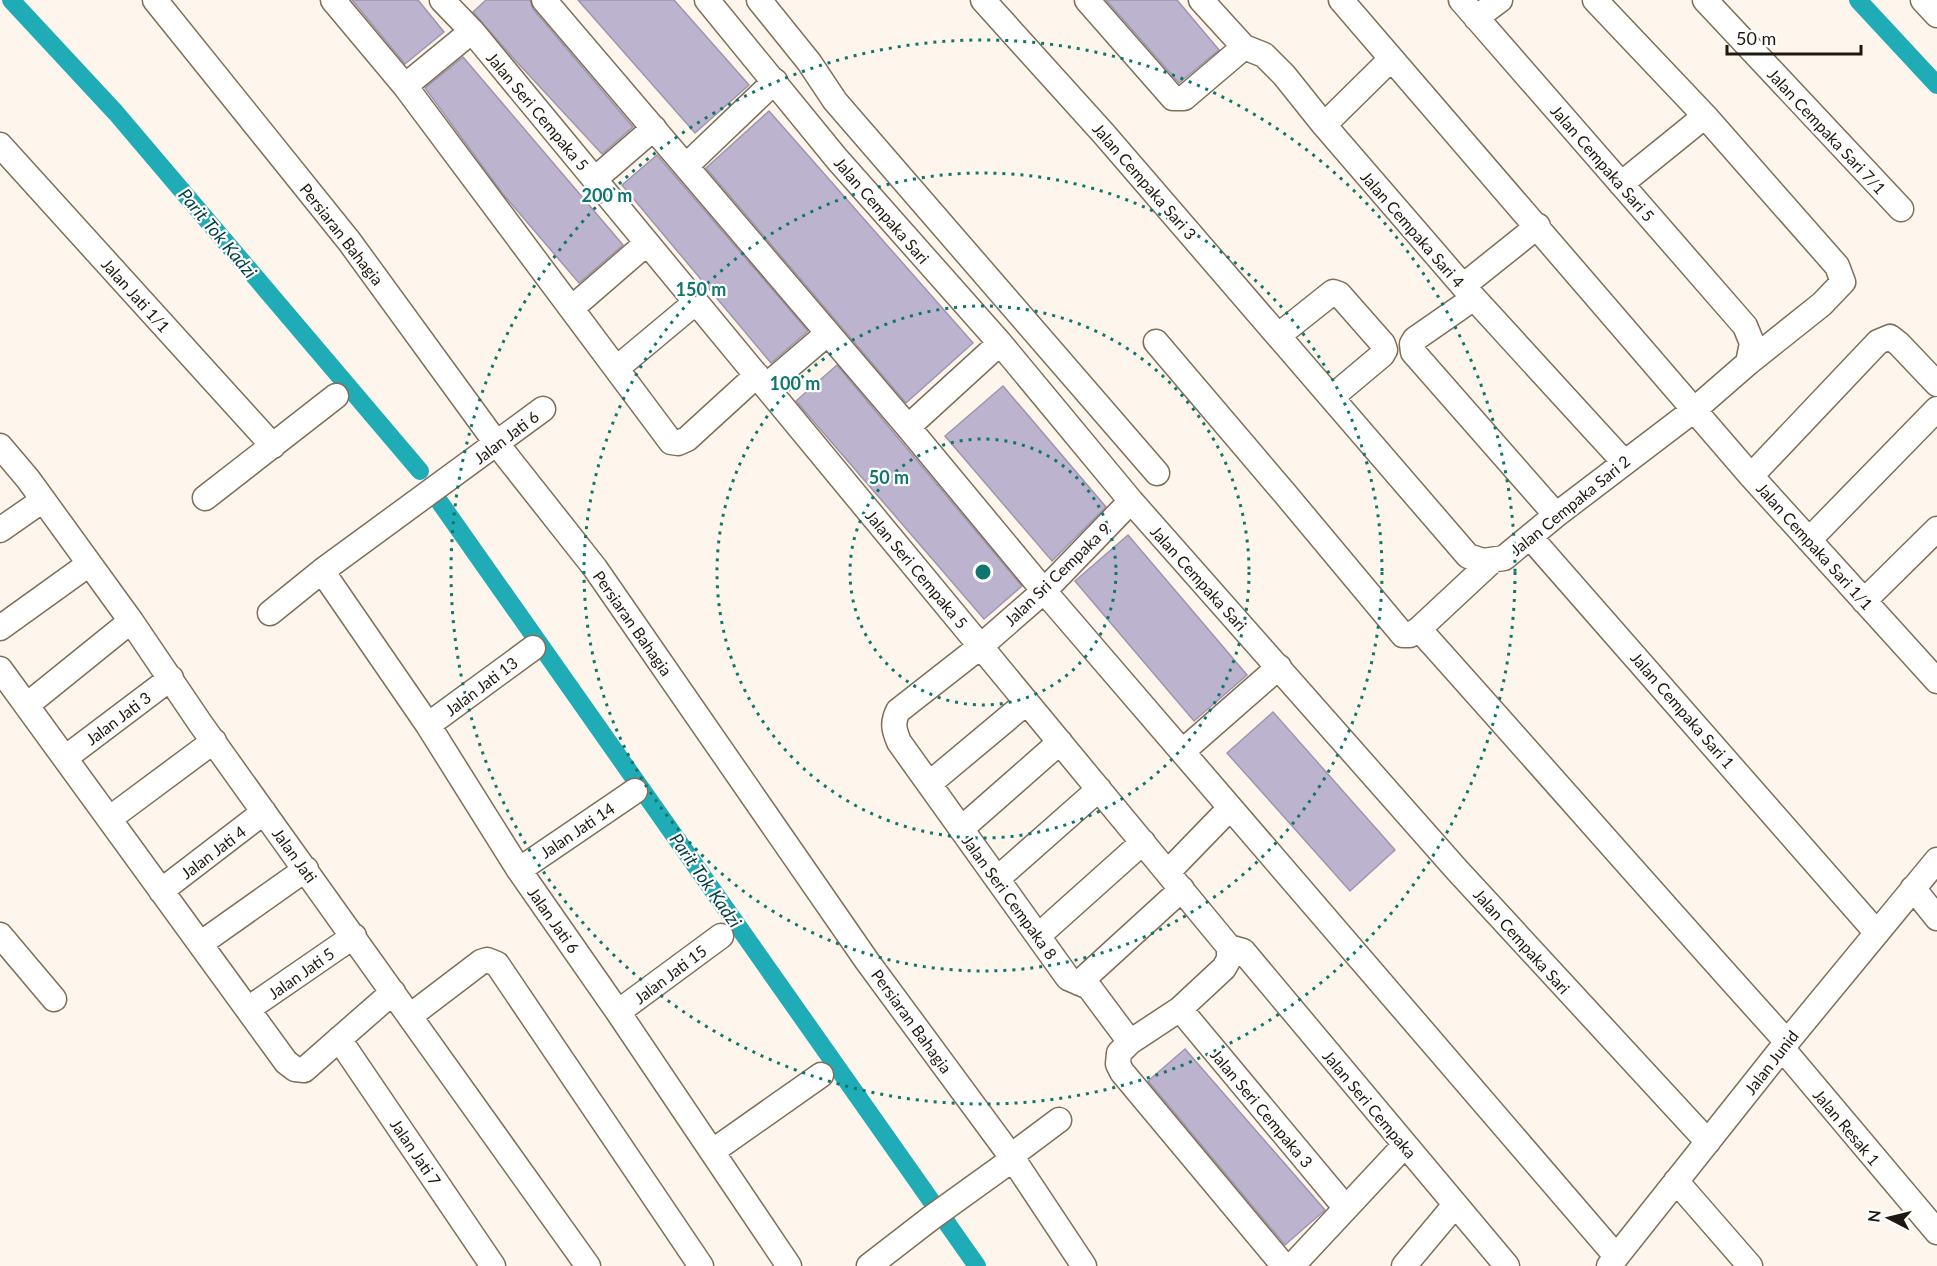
<svg xmlns="http://www.w3.org/2000/svg" width="1937" height="1266" viewBox="0 0 1937 1266" font-family="Lato,sans-serif">
<style>
.lines{fill:none;stroke-linecap:round;stroke-linejoin:round}
.canal{stroke:#1facb6;stroke-width:18}
.building{fill:#bcb3ce;stroke:#9f95af;stroke-width:1.5}
.minor-casing{stroke:#7f6f58;stroke-width:27}
.minor{stroke:#fff;stroke-width:24}
.ring{fill:none;stroke:#0f766e;stroke-width:3;stroke-dasharray:3 6}
.labels{text-anchor:middle;dominant-baseline:central;stroke-width:4.5;stroke-linejoin:round;paint-order:stroke}
.street-label{font-size:16px;fill:#1f180f;stroke:#fff}
.water-label{font-size:18px;font-style:italic;fill:#003d41;stroke:#fff}
.centre{fill:#0f766e;stroke:#fff;stroke-width:3}
.ring-label{font-size:18px;text-anchor:middle;font-weight:bold;fill:#0f766e;stroke:#fff;stroke-width:4.5;stroke-linejoin:round;paint-order:stroke}
</style>
<rect width="100%" height="100%" fill="#fef6ec"/>
<g class="lines">
<!-- canal -->
<path class="canal" d="M11 0 116 113 420 471
M1858 0 1937 85
M434 494 977 1266"/>
</g>
<!-- building -->
<path class="building" d="M352 0H418L444 32 405 64Z
M486 0H530L533 9 633 127 602 154 515 60 473 12Z
M578 0H674L749 85 695 133Z
M1106 0H1177L1219 50 1179 83Z
M463 57 623 245 579 283 503 194 425 88Z
M769 111 973 343 906 403 706 168Z
M657 155 808 331 771 363 622 185Z
M837 365 1022 586 984 619 796 401Z
M1003 386 1106 507 1052 561 945 436Z
M1128 535 1247 675 1194 721 1075 581Z
M1273 712 1395 850 1350 891 1227 753Z
M1185 1049 1325 1210 1285 1245 1148 1081Z"/>
<g class="lines">
<defs>
<path id="minor" d="M155 0 349 241 497 444 595 568 867 961 1013 1159 1084 1266
M333 0 405 86 671 442 678 443 687 439 757 375
M442 0 472 31 1229 947V959L1224 968 1180 1009 1130 1042 1119 1053 1118 1064 1122 1072 1284 1266
M544 0 908 427 1044 591 1616 1256
M707 0 837 159 1000 343 1131 501 1457 870 1708 1142
M759 0 809 62 835 101 1157 473
M983 0 1104 134 1468 556 1483 561 1504 558 1556 515 1694 410 1748 363 1822 304 1843 282 1837 266 1705 116 1595 0
M1087 0 1173 98H1184L1244 47
M1201 0 1244 47 1264 55 1284 75 1324 125 1463 286 1624 462
M1341 0 1751 476 1937 681
M1461 0 1745 326 1752 343 1748 363
M1705 0 1901 209
M1923 0 1937 15
M1476 18 1500 0
M405 86 472 31
M1324 125 1391 59
M0 145 273 446
M686 166 775 81
M595 179 654 128
M1621 184 1705 116
M1463 286 1538 226
M1474 298 1415 339 1412 344 1413 352 1556 515
M572 308 647 243
M1279 335 1333 292 1339 294 1383 344 1385 350 1382 355 1332 397
M1156 342 1287 496 1403 635H1410L1419 629 1493 560
M617 368 696 302
M766 386 828 333
M908 427 1000 343
M0 446 28 479 131 621 200 723 588 1266
M1751 476 1878 342 1890 337 1899 344 1937 384
M205 498 336 396
M0 530 43 500
M1530 537 1877 933
M1809 540 1937 409
M322 571 428 725 519 870 618 1012 789 1266
M1864 601 1937 529
M270 613 322 571 543 409
M0 628 89 564
M1419 629C1542 766 1663 905 1787 1042
M0 669 286 1062 295 1069 304 1070 393 992
M27 705 131 621
M428 725 533 648
M1183 751 1279 667
M65 758 171 678
M929 784 1027 702
M109 819 214 741
M961 829 1060 742
M519 870 635 791
M1168 872 1230 808
M997 879 1099 789
M1913 888 1937 918
M161 891 264 812
M0 935 54 999
M1038 936 1143 842
M200 944 306 869
M1229 947 1243 951 1507 1266
M1079 983 1182 889
M248 1009 354 936
M1180 1009 1345 1207
M618 1012 721 936
M410 1016 481 962 487 960 497 964 701 1266
M339 1039 493 1266
M1130 1042 1089 987 1068 978 899 742C894 730 892 723 898 711L981 646 1044 591 1131 501
M1782 1048 1937 1232
M713 1151 821 1075
M1011 1156 1059 1120
M1676 1181 1750 1266
M869 1266 931 1218 1013 1159
M1292 1266 1404 1146
M1404 1266 1455 1205
M1609 1266 1787 1042 1937 860"/>
</defs>
<!-- minor casing -->
<use href="#minor" class="minor-casing"/>
<!-- minor -->
<use href="#minor" class="minor"/>
</g>
<!-- distance rings -->
<g class="ring">
<circle cx="983" cy="572" r="133"/>
<circle cx="983" cy="572" r="266"/>
<circle cx="983" cy="572" r="399"/>
<circle cx="983" cy="572" r="532"/>
</g>
<g class="labels">
<!-- street labels -->
<g class="street-label">
<text transform="translate(538 111) rotate(50)">Jalan Seri Cempaka 5</text>
<text transform="translate(1827 131) rotate(47)">Jalan Cempaka Sari 7/1</text>
<text transform="translate(1603 163) rotate(49)">Jalan Cempaka Sari 5</text>
<text transform="translate(1145 181) rotate(49)">Jalan Cempaka Sari 3</text>
<text transform="translate(882 210) rotate(49)">Jalan Cempaka Sari</text>
<text transform="translate(1413 229) rotate(49)">Jalan Cempaka Sari 4</text>
<text transform="translate(342 234) rotate(52)">Persiaran Bahagia</text>
<text transform="translate(136 295) rotate(48)">Jalan Jati 1/1</text>
<text transform="translate(506 437) rotate(-37)">Jalan Jati 6</text>
<text transform="translate(1570 505) rotate(-39)">Jalan Cempaka Sari 2</text>
<text transform="translate(1815 546) rotate(48)">Jalan Cempaka Sari 1/1</text>
<text transform="translate(917 569) rotate(50)">Jalan Seri Cempaka 5</text>
<text transform="translate(1057 574) rotate(-44)">Jalan Sri Cempaka 9</text>
<text transform="translate(1199 578) rotate(48)">Jalan Cempaka Sari</text>
<text transform="translate(633 623) rotate(55)">Persiaran Bahagia</text>
<text transform="translate(481 686) rotate(-37)">Jalan Jati 13</text>
<text transform="translate(1683 710) rotate(49)">Jalan Cempaka Sari 1</text>
<text transform="translate(118 718) rotate(-37)">Jalan Jati 3</text>
<text transform="translate(577 830) rotate(-34)">Jalan Jati 14</text>
<text transform="translate(213 852) rotate(-37)">Jalan Jati 4</text>
<text transform="translate(295 855) rotate(54)">Jalan Jati</text>
<text transform="translate(1010 897) rotate(54)">Jalan Seri Cempaka 8</text>
<text transform="translate(554 920) rotate(55)">Jalan Jati 6</text>
<text transform="translate(1522 941) rotate(48)">Jalan Cempaka Sari</text>
<text transform="translate(301 973) rotate(-35)">Jalan Jati 5</text>
<text transform="translate(670 974) rotate(-37)">Jalan Jati 15</text>
<text transform="translate(912 1021) rotate(54)">Persiaran Bahagia</text>
<text transform="translate(1771 1062) rotate(-52)">Jalan Junid</text>
<text transform="translate(1370 1104) rotate(50)">Jalan Seri Cempaka</text>
<text transform="translate(1262 1108) rotate(50)">Jalan Seri Cempaka 3</text>
<text transform="translate(1847 1127) rotate(50)">Jalan Resak 1</text>
<text transform="translate(416 1152) rotate(56)">Jalan Jati 7</text>
</g>
<!-- water labels -->
<g class="water-label">
<text transform="translate(218 233) rotate(50)">Parit Tok Kadzi</text>
<text transform="translate(706 880) rotate(55)">Parit Tok Kadzi</text>
</g>
</g>
<circle cx="983" cy="572" r="9" class="centre"/>
<g class="ring-label">
<text x="607" y="202">200 m</text>
<text x="701" y="296">150 m</text>
<text x="795" y="390">100 m</text>
<text x="889" y="484">50 m</text>
</g>
<!-- north arrow -->
<g transform="translate(1889 1218) rotate(277)" stroke="#ffffff" stroke-width="4.5" paint-order="stroke">
<path d="M0-4.5L10 22L0 15L-10 22Z" fill="#1f180f"/>
<text y="-9" font-size="16" font-weight="bold" text-anchor="middle" fill="#1f180f">N</text>
</g>
<!-- scale -->
<path d="M1727 45v9h134v-9" fill="none" stroke="#1f180f" stroke-width="3"/>
<text x="1736" y="45" font-size="18" fill="#1f180f" stroke="#ffffff" stroke-width="4.5" paint-order="stroke">50 m</text>
</svg>
